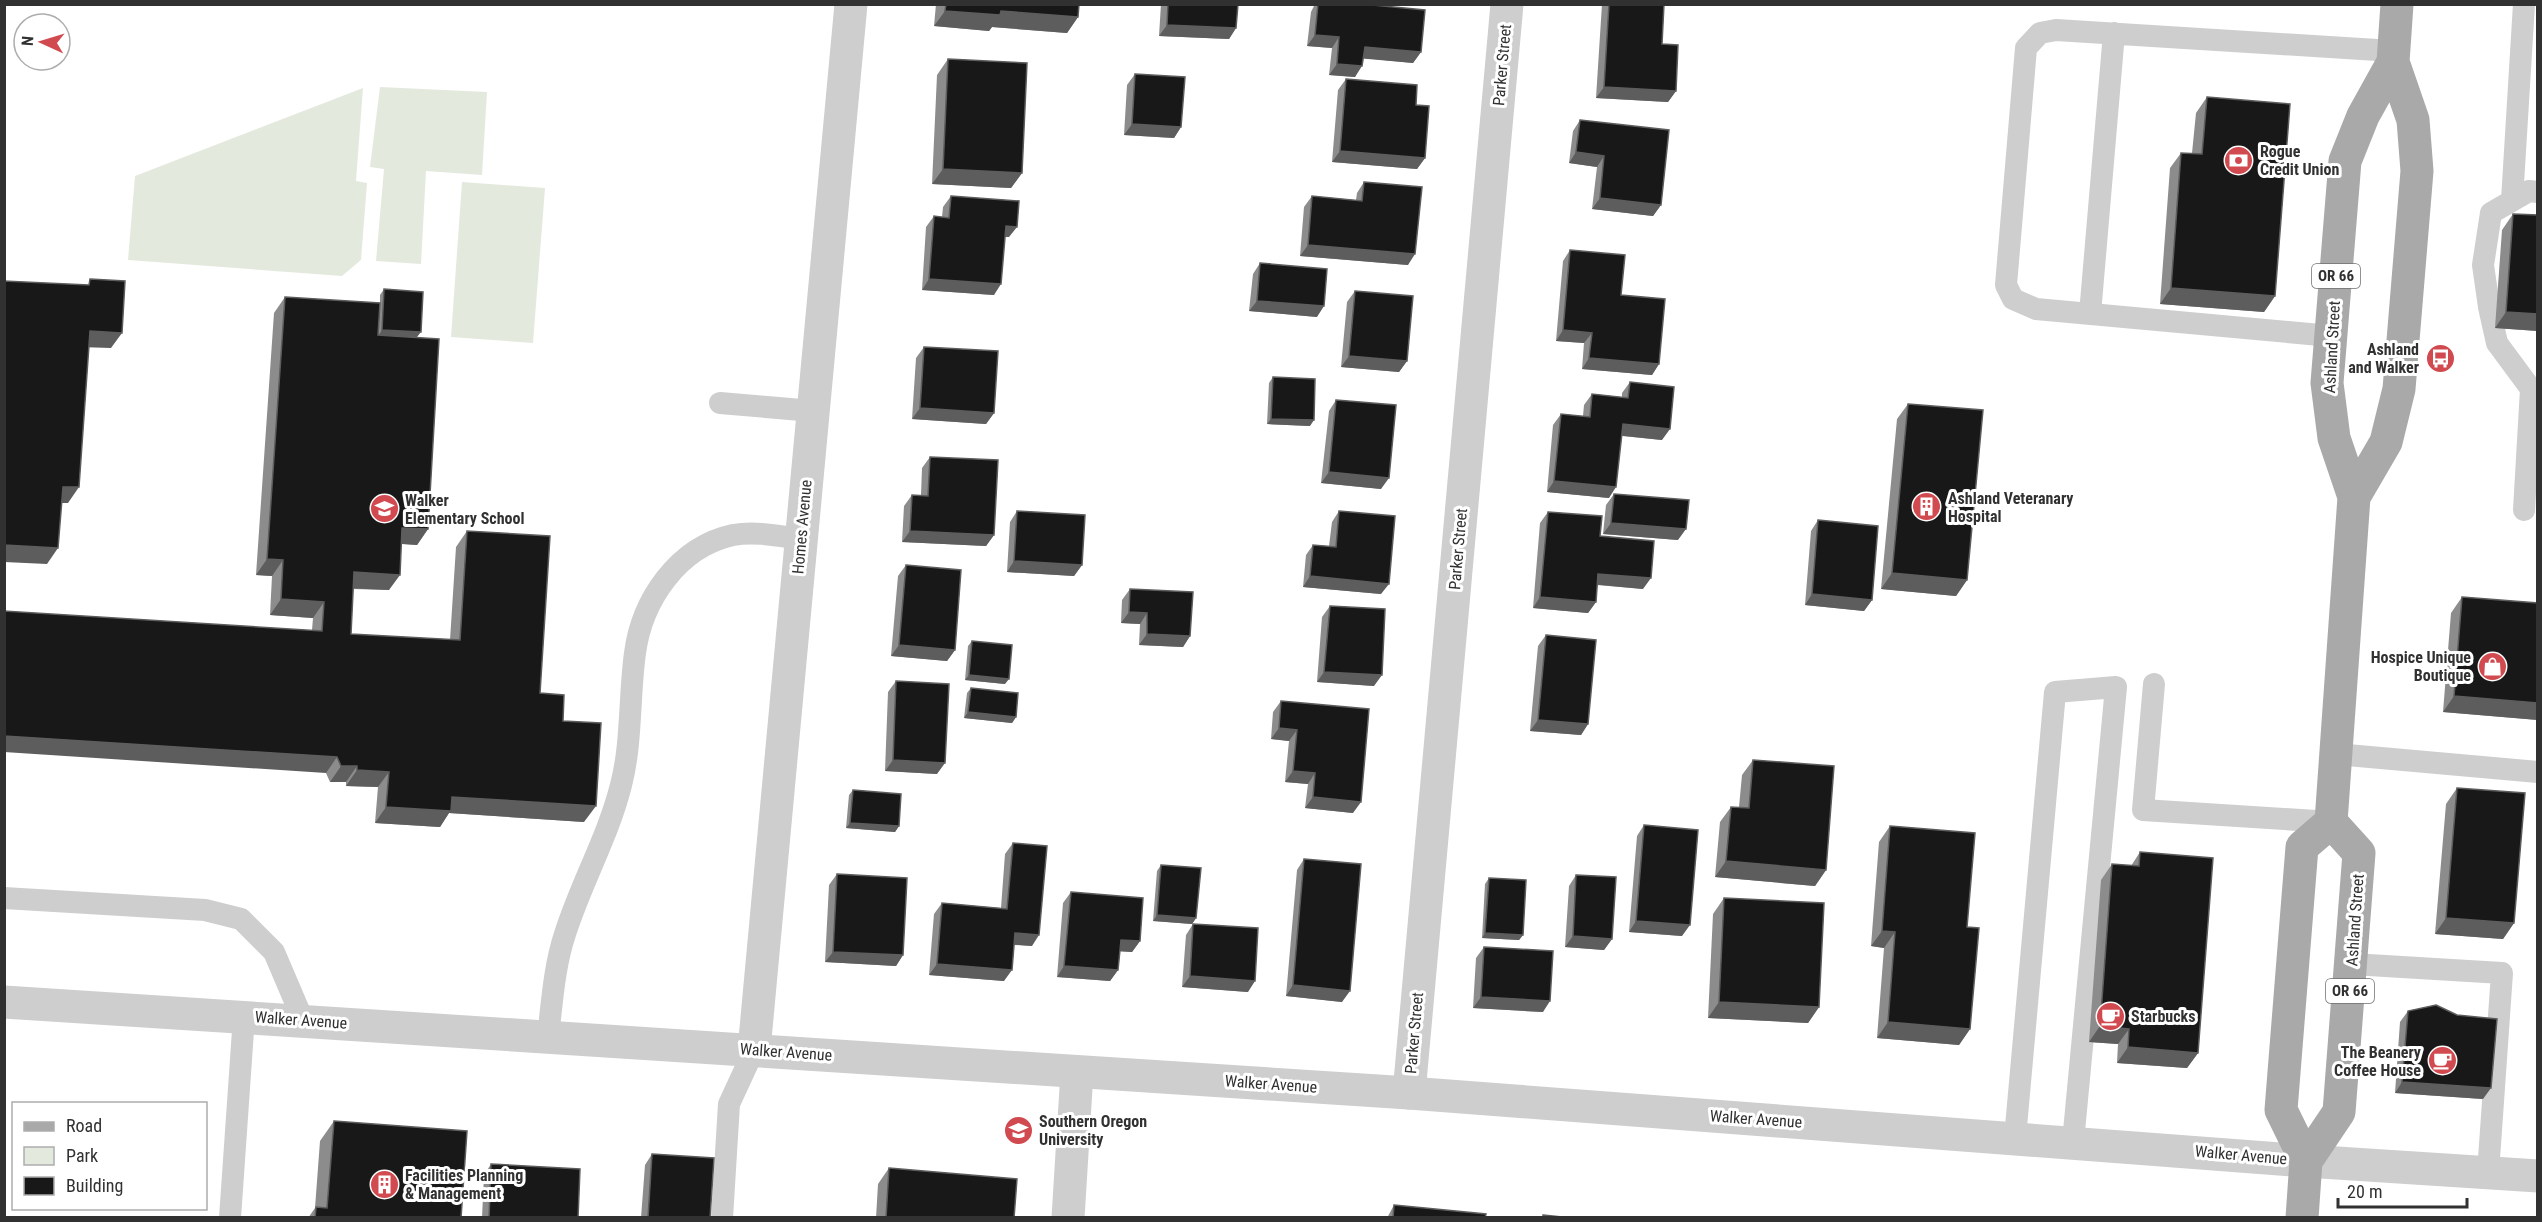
<svg xmlns="http://www.w3.org/2000/svg" width="2542" height="1222" viewBox="0 0 2542 1222" font-family="'Roboto Condensed',sans-serif">
<style>
.green{fill:#e4e9de}
.lines{fill:none;stroke-linecap:round;stroke-linejoin:round}
.service{stroke:#cecece;stroke-width:22}
.minor{stroke:#cecece;stroke-width:33}
.tertiary{stroke:#cecece;stroke-width:33}
.primary{stroke:#a9a9a9;stroke-width:33}
.wall{fill:#8c8c8c}
.shaded-wall{fill:#5d5d5d}
.building{fill:#181818;stroke:#5d5d5d;stroke-width:1.5}
.labels{text-anchor:middle;dominant-baseline:central;stroke-width:6;stroke-linejoin:round;paint-order:stroke}
.shield{fill:#fff;stroke:#6f6f6f;stroke-width:1.5}
.shield-label{font-size:15px;font-weight:bold;fill:#313131}
.street-label{font-size:16px;fill:#313131;stroke:#fff}
.poi-label{font-size:16px;font-weight:bold;fill:#313131;stroke:#fff;text-anchor:start}
</style>
<rect width="100%" height="100%" fill="#fff"/>
<!-- green -->
<path class="green" d="M380 87 487 92 482 175 426 171 421 264 376 261 384 169 370 167Z
M363 88 356 181 367 183 361 260 342 276 128 260 135 176Z
M462 182 545 188 533 343 451 337Z"/>
<g class="lines">
<!-- service -->
<path class="service" d="M2512 200 2524 4
M2090 314 2114 33
M2331 336 2036 309 2013 299 2006 285 2026 48 2040 33 2056 30 2393 51
M2531 389 2497 343 2489 307 2483 265 2491 213 2529 191 2538 192
M720 403 813 411
M2524 510 2531 389 2538 390
M2154 684 2143 810 2331 822
M2336 754 2538 772
M4 898 205 910 241 919 274 952 303 1020
M2352 964 2502 973 2488 1173
M548 1037C552 1003 554 967 565 934 581 883 608 837 621 785 632 743 629 696 635 653 642 600 678 547 733 535 756 531 779 536 801 539
M2015 1138 2055 692 2116 687 2073 1142
M230 1218 244 1016
M722 1218 729 1104 754 1050"/>
<!-- minor -->
<path class="minor" d="M754 1050 851 4
M1409 1093 1507 4
M1068 1218 1077 1072"/>
<!-- tertiary -->
<path class="tertiary" d="M4 1002 1409 1093 2306 1161 2538 1176"/>
<!-- primary -->
<path class="primary" d="M2354 497 2386 442 2399 389 2417 171 2413 120 2393 62 2397 4
M2306 1161 2281 1110 2302 847 2331 822 2354 497 2334 438 2327 383 2345 161 2363 116 2393 62
M2302 1218 2306 1161 2339 1112 2359 853 2331 822"/>
</g>
<!-- wall -->
<path class="wall" d="M936 4H1079L1078 17 1067 33 992 27 989 31 934 26Z
M1161 4H1238L1236 28 1229 39 1159 36Z
M1315 4H1318L1421 52 1413 63 1363 58 1355 77 1329 75 1332 48 1307 46 1311 12Z
M1602 4H1664L1662 44 1676 91 1668 102 1596 98Z
M948 59 1022 173 1011 188 932 184 937 75Z
M1135 74 1181 127 1174 138 1124 135 1127 85Z
M1346 79 1416 105 1425 158 1417 169 1332 162 1338 90Z
M2207 97 2275 296 2264 312 2160 304 2170 168 2181 153H2192L2196 113Z
M1580 120 1661 205 1653 216 1592 209 1597 167 1569 163 1573 131Z
M1364 182 1408 265 1300 256 1304 207 1312 196 1356 200 1357 193Z
M951 196 1009 237H1005L994 295 922 290 926 227 934 216 942 217 943 207Z
M2513 214 2538 331 2495 328 2502 230Z
M1570 250 1621 295 1659 364 1652 375 1582 369 1584 343 1556 341 1563 261Z
M1260 263 1317 317 1249 311 1253 274Z
M384 289 417 337 428 529 417 545 401 544 389 590 353 589 351 634 450 640 456 547 467 531 540 693 563 721 584 822 449 813 440 827 375 823 378 787 346 786V782H330L326 773 312 630 313 618 270 615 272 576 256 575 274 313 285 297 380 303V295Z
M1355 291 1407 361 1399 372 1341 367 1347 302Z
M924 347 994 413 986 424 912 419 916 358Z
M1273 377 1310 426 1267 424 1269 383Z
M1630 382 1662 440 1622 436 1609 498 1547 492 1553 425 1561 414 1583 416 1584 405 1592 394 1622 397V393Z
M1336 400 1381 489 1321 483 1329 411Z
M1908 404 1967 580 1956 596 1881 589 1897 419Z
M930 457 994 535 986 546 902 542 904 506 912 495H921L922 468Z
M1614 494 1678 540 1603 534 1606 505Z
M1017 511 1082 565 1074 576 1007 572 1010 522Z
M1339 511 1381 594 1303 587 1306 555 1313 545 1329 546 1332 522Z
M1548 512 1600 536 1643 589 1597 585 1596 602 1588 613 1533 608 1540 523Z
M1818 520 1872 600 1864 611 1805 605 1811 531Z
M906 565 955 650 947 661 891 656 898 576Z
M1130 589 1190 636 1183 647 1139 645 1140 624 1121 623 1122 600Z
M2462 597 2538 603V720L2443 712 2451 613Z
M1330 606 1374 686 1317 682 1322 617Z
M1546 635 1588 724 1581 735 1530 731 1538 646Z
M972 641 1005 684 965 680 968 646Z
M896 681 937 774 885 771 888 692Z
M971 688 1016 717 1012 723 964 718 967 693Z
M1281 701 1353 813 1305 808 1308 784 1285 782 1289 741 1271 739 1273 712Z
M1753 760 1826 870 1815 886 1715 877 1720 822 1731 807H1739L1742 775Z
M2457 788 2514 923 2503 939 2435 934 2446 804Z
M853 790 899 826 895 832 846 828 849 795Z
M1644 825 1682 936 1629 932 1637 836Z
M1890 826 1967 927 1970 1029 1959 1045 1877 1038 1884 948 1871 946 1879 842Z
M1013 843 1032 946 1014 945 1004 981 929 975 934 914 942 903 1001 908 1005 854Z
M2140 852 2198 1053 2187 1068 2117 1063 2118 1044 2089 1042 2101 880 2112 864 2131 866Z
M1304 859 1342 1002 1286 996 1297 870Z
M1161 865 1196 918 1192 924 1153 921 1157 871Z
M837 874 903 955 896 966 825 962 829 885Z
M1576 875 1612 939 1604 950 1565 947 1569 886Z
M1489 878 1523 935 1519 940 1482 938 1485 884Z
M1071 892 1140 941 1132 952 1120 951 1118 970 1110 981 1057 977 1063 903Z
M1724 898 1819 1007 1808 1023 1708 1018 1713 914Z
M1193 924 1248 992 1182 987 1186 935Z
M1484 947 1543 1012 1473 1008 1476 958Z
M2408 1011 2483 1099 2395 1093 2400 1022Z
M334 1121 461 1218H308L315 1208 320 1141Z
M652 1154 710 1218H641L645 1165Z
M491 1164 578 1218H482L484 1175Z
M889 1168 1014 1218H876L878 1184Z
M1394 1205 1485 1218H1387Z"/>
<!-- shaded-wall -->
<path class="shaded-wall" d="M945 11H1001L1078 17 1067 33 992 27 989 31 934 26Z
M1167 25 1236 28 1229 39 1159 36Z
M1315 35 1339 37 1332 48 1307 46Z
M1365 47 1421 52 1413 63 1357 58Z
M1337 64 1362 66 1355 77 1329 75Z
M1604 87 1676 91 1668 102 1596 98Z
M1132 124 1181 127 1174 138 1124 135Z
M1340 151 1425 158 1417 169 1332 162Z
M1576 152 1604 156 1597 167 1569 163Z
M943 169 1022 173 1011 188 932 184Z
M1600 198 1661 205 1653 216 1592 209Z
M1006 226 1017 227 1009 237H998Z
M1308 245 1415 254 1408 265 1300 256Z
M929 279 1001 284 994 295 922 290Z
M2171 288 2275 296 2264 312 2160 304Z
M1257 301 1324 306 1317 317 1249 311Z
M2506 312 2538 314V331L2495 328Z
M382 330 421 332 417 337 378 336Z
M1563 330 1592 333 1584 343 1556 341Z
M90 331 122 333 111 348 79 347Z
M1349 356 1407 361 1399 372 1341 367Z
M1589 358 1659 364 1652 375 1582 369Z
M920 408 994 413 986 424 912 419Z
M1271 419 1314 420 1310 426 1267 424Z
M1623 424 1670 429 1662 440 1615 435Z
M1329 472 1389 478 1381 489 1321 483Z
M1554 481 1616 487 1609 498 1547 492Z
M63 487H79L68 503H52Z
M1611 523 1686 529 1678 540 1603 534Z
M402 528 428 529 417 545 391 543Z
M910 531 994 535 986 546 902 542Z
M4 545 58 548 47 564 4 562Z
M267 559 283 560 272 576 256 575Z
M1014 561 1082 565 1074 576 1007 572Z
M354 572 400 575 389 590 343 588Z
M1892 573 1967 580 1956 596 1881 589Z
M1598 574 1651 578 1643 589 1590 584Z
M1310 576 1389 584 1381 594 1303 587Z
M1812 594 1872 600 1864 611 1805 605Z
M1540 597 1596 602 1588 613 1533 608Z
M281 599 324 602 313 618 270 615Z
M1129 612 1147 613 1140 624 1121 623Z
M1147 634 1190 636 1183 647 1139 645Z
M899 645 955 650 947 661 891 656Z
M1324 672 1382 675 1374 686 1317 682Z
M969 675 1009 679 1005 684 965 680Z
M2454 696 2538 703V720L2443 712Z
M968 712 1016 717 1012 723 964 718Z
M1538 720 1588 724 1581 735 1530 731Z
M1279 728 1297 730 1289 741 1271 739Z
M4 736 337 757 326 773 4 752Z
M893 760 945 763 937 774 885 771Z
M341 766H357L346 782H330Z
M357 770 389 772 378 787 346 786Z
M1293 771 1315 773 1308 784 1285 782Z
M452 797 596 806 584 822 449 813 440 827 375 823 386 807Z
M1313 797 1361 802 1353 813 1305 808Z
M850 823 899 826 895 832 846 828Z
M1726 861 1826 870 1815 886 1715 877Z
M1157 915 1196 918 1192 924 1153 921Z
M2446 918 2514 923 2503 939 2435 934Z
M1636 921 1690 925 1682 936 1629 932Z
M1882 931 1895 932 1884 948 1871 946Z
M1015 933 1039 935 1032 946 1007 944Z
M1485 933 1523 935 1519 940 1482 938Z
M1573 936 1612 939 1604 950 1565 947Z
M1121 940 1140 941 1132 952 1113 951Z
M833 952 903 955 896 966 825 962Z
M937 964 1012 970 1004 981 929 975Z
M1064 966 1118 970 1110 981 1057 977Z
M1190 976 1255 981 1248 992 1182 987Z
M1293 985 1350 991 1342 1002 1286 996Z
M1481 997 1550 1001 1543 1012 1473 1008Z
M1719 1002 1819 1007 1808 1023 1708 1018Z
M1888 1022 1970 1029 1959 1045 1877 1038Z
M2100 1026 2129 1029 2118 1044 2089 1042Z
M2128 1047 2198 1053 2187 1068 2117 1063Z
M2402 1082 2491 1088 2483 1099 2395 1093Z"/>
<!-- building -->
<path class="building" d="M946 4H1079L1078 17 1001 11 1000 15 945 11Z
M1168 4H1238L1236 28 1167 25Z
M1318 4H1362L1425 10 1421 52 1365 47 1362 66 1337 64 1339 37 1315 35Z
M1609 4H1664L1662 44 1678 45 1676 91 1604 87Z
M948 59 1027 63 1022 173 943 169Z
M1135 74 1185 77 1181 127 1132 124Z
M1346 79 1417 85 1416 105 1429 106 1425 158 1340 151Z
M2207 97 2290 104 2275 296 2171 288 2181 153 2202 154Z
M1580 120 1669 130 1661 205 1600 198 1604 156 1576 152Z
M1364 182 1422 187 1415 254 1308 245 1312 196 1362 201Z
M951 196 1019 201 1017 227 1006 226 1001 284 929 279 934 216 949 218Z
M2513 214 2538 215V314L2506 312Z
M1570 250 1625 255 1621 295 1665 299 1659 364 1589 358 1592 333 1563 330Z
M1260 263 1327 269 1324 306 1257 301Z
M90 279 125 281 122 333 90 331 79 487H63L58 548 4 545V281L89 285Z
M384 289 423 292 421 332 382 330Z
M1355 291 1413 296 1407 361 1349 356Z
M285 297 380 303 378 335 439 339 428 529 402 528 400 575 354 572 351 634 460 640 467 531 550 536 540 693 564 695 563 721 601 723 596 806 452 797 451 811 386 807 389 772 357 770V766H341L337 757 4 736V611L322 631 324 602 281 599 283 560 267 559Z
M924 347 998 351 994 413 920 408Z
M1273 377 1315 379 1314 420 1271 419Z
M1630 382 1674 387 1670 429 1623 424 1616 487 1554 481 1561 414 1590 417 1592 394 1628 398Z
M1336 400 1396 405 1389 478 1329 472Z
M1908 404 1983 410 1967 580 1892 573Z
M930 457 998 460 994 535 910 531 912 495 928 496Z
M1614 494 1689 500 1686 529 1611 523Z
M1017 511 1085 515 1082 565 1014 561Z
M1339 511 1395 516 1389 584 1310 576 1313 545 1336 547Z
M1548 512 1602 516 1600 536 1654 541 1651 578 1598 574 1596 602 1540 597Z
M1818 520 1878 526 1872 600 1812 594Z
M906 565 961 570 955 650 899 645Z
M1130 589 1193 592 1190 636 1147 634V613L1129 612Z
M2462 597 2538 603V703L2454 696Z
M1330 606 1385 609 1382 675 1324 672Z
M1546 635 1596 640 1588 724 1538 720Z
M972 641 1012 645 1009 679 969 675Z
M896 681 949 684 945 763 893 760Z
M971 688 1018 693 1016 717 968 712Z
M1281 701 1369 709 1361 802 1313 797 1315 773 1293 771 1297 730 1279 728Z
M1753 760 1834 766 1826 870 1726 861 1731 807 1749 808Z
M2457 788 2525 793 2514 923 2446 918Z
M853 790 901 794 899 826 850 823Z
M1644 825 1698 830 1690 925 1636 921Z
M1890 826 1975 833 1967 927 1979 928 1970 1029 1888 1022 1895 932 1882 931Z
M1013 843 1047 846 1039 935 1015 933 1012 970 937 964 942 903 1007 909Z
M2140 852 2213 858 2198 1053 2128 1047 2129 1029 2100 1026 2112 864 2139 866Z
M1304 859 1361 864 1350 991 1293 985Z
M1161 865 1201 868 1196 918 1157 915Z
M837 874 907 878 903 955 833 952Z
M1576 875 1616 877 1612 939 1573 936Z
M1489 878 1526 880 1523 935 1485 933Z
M1071 892 1143 898 1140 941 1121 940 1118 970 1064 966Z
M1724 898 1824 903 1819 1007 1719 1002Z
M1193 924 1258 928 1255 981 1190 976Z
M1484 947 1553 951 1550 1001 1481 997Z
M2436 1005 2457 1015 2497 1019 2491 1088 2402 1082 2408 1011Z
M334 1121 467 1131 461 1218H315L316 1207 327 1208Z
M652 1154 714 1158 710 1218H648Z
M491 1164 580 1169 578 1218H489Z
M889 1168 1017 1179 1014 1218H886Z
M1394 1205 1486 1214 1485 1218H1393Z
M1543 1215 1572 1218H1543Z"/>
<!-- icons -->
<defs>
<symbol id="bank-disc" viewBox="-11 -11 22 22"><circle r="9.5" fill="#d14a50" stroke="#fff"/><path d="M-6-4H6V4H-6ZM0-2.3a2.3 2.3 0 1 0 0 4.6a2.3 2.3 0 1 0 0-4.6Z" fill="#fff"/></symbol>
<symbol id="bus-disc" viewBox="-11 -11 22 22"><circle r="9.5" fill="#d14a50" stroke="#fff"/><path d="M-5-6H5V4H4V6H2V4H-2V6H-4V4H-5ZM-3.5-4V0h7V-4ZM-3.5 1.2v1.5H-2V1.2ZM2 1.2v1.5H3.5V1.2Z" fill="#fff"/></symbol>
<symbol id="building-disc" viewBox="-11 -11 22 22"><circle r="9.5" fill="#d14a50" stroke="#fff"/><path d="M-4-6H4V6H1V3H-1V6H-4ZM-2.5-4.3h1.7v1.8h-1.7ZM.8-4.3h1.7v1.8H.8ZM-2.5-1h1.7V.8h-1.7ZM.8-1h1.7V.8H.8Z" fill="#fff"/></symbol>
<symbol id="school-disc" viewBox="-11 -11 22 22"><circle r="9.5" fill="#d14a50" stroke="#fff"/><path d="M0-5L7-2L0 1L-7-2ZM-4 1L0 2.5L4 1V4Q0 6-4 4Z" fill="#fff"/></symbol>
<symbol id="shop-disc" viewBox="-11 -11 22 22"><circle r="9.5" fill="#d14a50" stroke="#fff"/><path d="M-5-2.5h2.3a2.7 3.5 0 0 1 5.4 0H5L5.5 6h-11ZM-1.5-2.5h3a1.5 2.3 0 0 0-3 0Z" fill="#fff"/></symbol>
<symbol id="cafe-disc" viewBox="-11 -11 22 22"><circle r="9.5" fill="#d14a50" stroke="#fff"/><path d="M-5.5-4.5H6V0H3Q3 3.5 0 3.5H-2.5Q-5.5 3.5-5.5 0ZM3-3.2v2h1.7v-2ZM-6 4.5H4V6H-6Z" fill="#fff"/></symbol>
<symbol id="university-disc" viewBox="-11 -11 22 22"><circle r="9.5" fill="#d14a50" stroke="#fff"/><path d="M0-5L7-2L0 1L-7-2ZM-4 1L0 2.5L4 1V4Q0 6-4 4Z" fill="#fff"/></symbol>
</defs>
<g fill-rule="evenodd">
<use href="#bank-disc" x="2222" y="144" width="33" height="33"/>
<use href="#bus-disc" x="2424" y="342" width="33" height="33"/>
<use href="#building-disc" x="1910" y="490" width="33" height="33"/>
<use href="#school-disc" x="368" y="492" width="33" height="33"/>
<use href="#shop-disc" x="2476" y="650" width="33" height="33"/>
<use href="#cafe-disc" x="2094" y="1000" width="33" height="33"/>
<use href="#cafe-disc" x="2426" y="1044" width="33" height="33"/>
<use href="#university-disc" x="1002" y="1114" width="33" height="33"/>
<use href="#building-disc" x="368" y="1168" width="33" height="33"/>
</g>
<g class="labels">
<!-- shield labels -->
<g class="shield">
<rect x="2312" y="264" width="48" height="24" rx="4.5"/>
<rect x="2326" y="979" width="48" height="24" rx="4.5"/>
</g>
<g class="shield-label">
<text x="2336" y="276">OR 66</text>
<text x="2350" y="991">OR 66</text>
</g>
<!-- street labels -->
<g class="street-label">
<text transform="translate(1502 65) rotate(-85)">Parker Street</text>
<text transform="translate(2332 347) rotate(-87)">Ashland Street</text>
<text transform="translate(802 527) rotate(-85)">Homes Avenue</text>
<text transform="translate(1458 549) rotate(-85)">Parker Street</text>
<text transform="translate(2355 920) rotate(-86)">Ashland Street</text>
<text transform="translate(301 1020) rotate(4)">Walker Avenue</text>
<text transform="translate(1414 1033) rotate(-85)">Parker Street</text>
<text transform="translate(786 1052) rotate(4)">Walker Avenue</text>
<text transform="translate(1271 1084) rotate(4)">Walker Avenue</text>
<text transform="translate(1756 1119) rotate(4)">Walker Avenue</text>
<text transform="translate(2241 1155) rotate(5)">Walker Avenue</text>
</g>
<!-- poi labels -->
<g class="poi-label">
<text x="2260" y="151">Rogue<tspan x="2260" dy="18">Credit Union</tspan></text>
<text x="2419" y="349" text-anchor="end">Ashland<tspan x="2419" dy="18">and Walker</tspan></text>
<text x="1948" y="498">Ashland Veteranary<tspan x="1948" dy="18">Hospital</tspan></text>
<text x="405" y="500">Walker<tspan x="405" dy="18">Elementary School</tspan></text>
<text x="2471" y="657" text-anchor="end">Hospice Unique<tspan x="2471" dy="18">Boutique</tspan></text>
<text x="2131" y="1016">Starbucks</text>
<text x="2421" y="1052" text-anchor="end">The Beanery<tspan x="2421" dy="18">Coffee House</tspan></text>
<text x="1039" y="1121">Southern Oregon<tspan x="1039" dy="18">University</tspan></text>
<text x="405" y="1175">Facilities Planning<tspan x="405" dy="18">&amp; Management</tspan></text>
</g>
</g>
<!-- border -->
<rect width="2542" height="1222" fill="none" stroke="#313131" stroke-width="12"/>
<!-- legend -->
<rect x="12" y="1102" width="195" height="108" fill="#ffffff" stroke="#adadad" stroke-width="1.5"/>
<rect x="24" y="1122" width="30" height="9" fill="#a9a9a9" stroke="#adadad" stroke-width="1.5"/>
<text x="66" y="1132" font-size="18" fill="#313131">Road</text>
<rect x="24" y="1147" width="30" height="18" fill="#e4e9de" stroke="#adadad" stroke-width="1.5"/>
<text x="66" y="1162" font-size="18" fill="#313131">Park</text>
<rect x="24" y="1177" width="30" height="18" fill="#181818" stroke="#adadad" stroke-width="1.5"/>
<text x="66" y="1192" font-size="18" fill="#313131">Building</text>
<!-- north arrow -->
<g transform="translate(42 42) rotate(274)"><circle r="28" fill="#ffffff" stroke="#adadad" stroke-width="1.5"/>
<path d="M0-4.5L10 22L0 15L-10 22Z" fill="#d14a50"/>
<text y="-9" font-size="16" font-weight="bold" text-anchor="middle" fill="#313131">N</text>
</g>
<!-- scale -->
<path d="M2338 1198v9h129v-9" fill="none" stroke="#313131" stroke-width="3"/>
<text x="2347" y="1198" font-size="18" fill="#313131" stroke="#ffffff" stroke-width="4.5" paint-order="stroke">20 m</text>
</svg>
